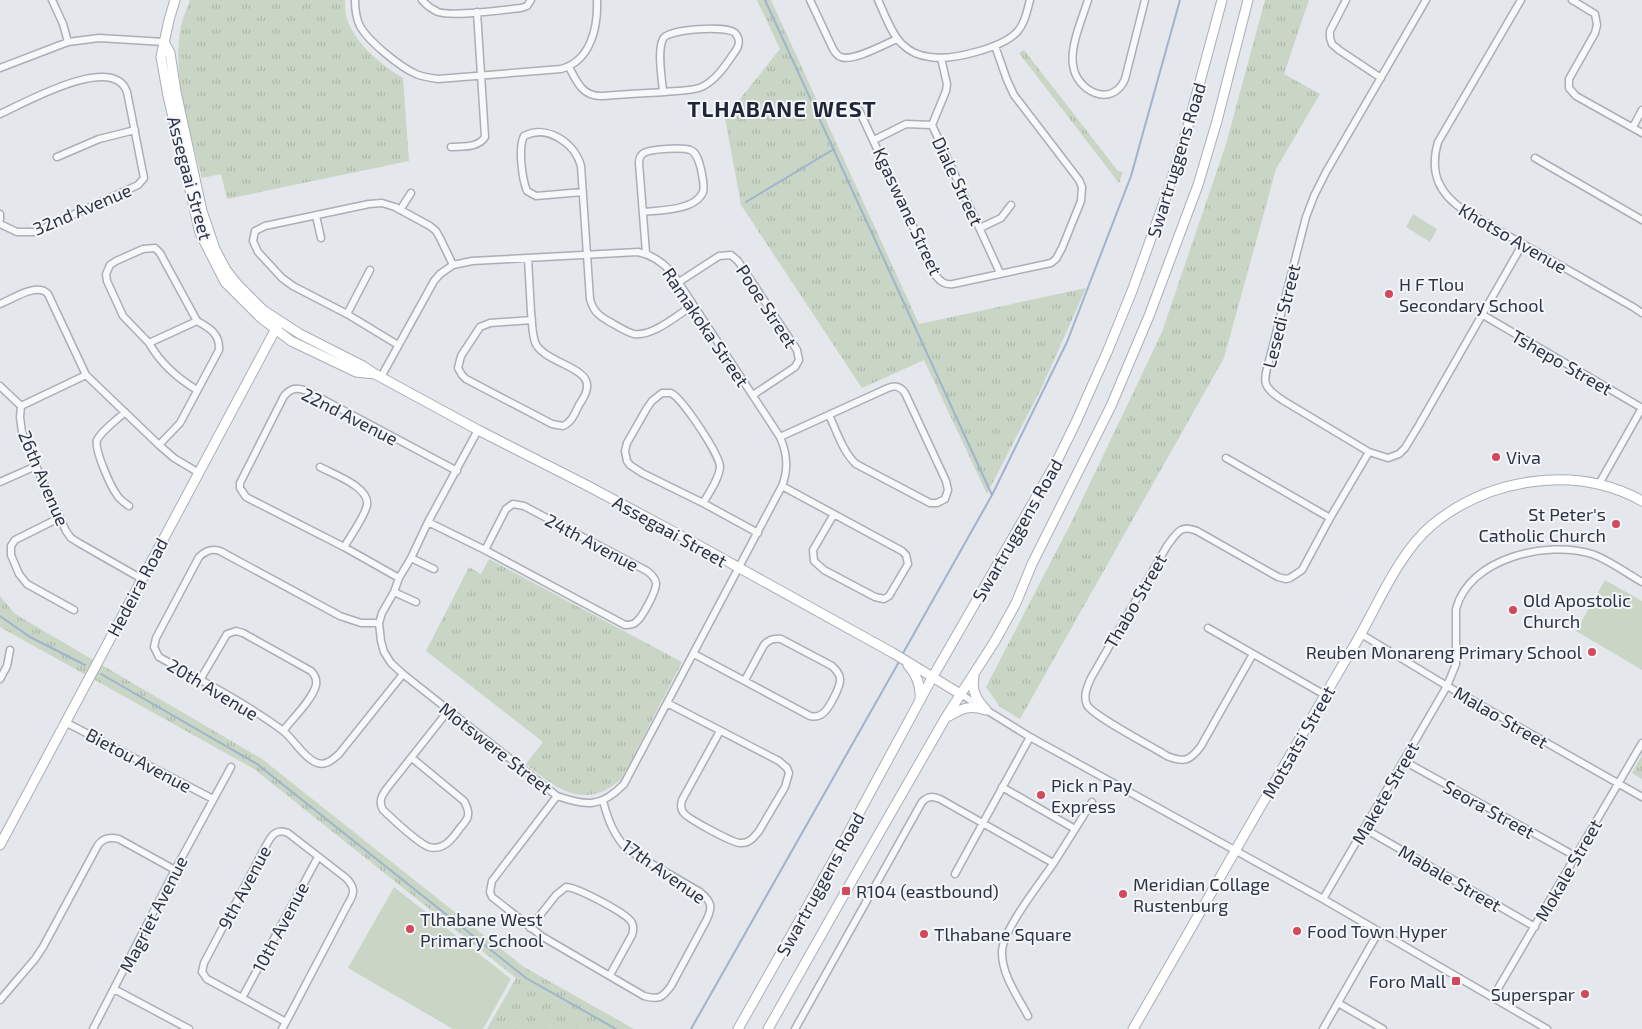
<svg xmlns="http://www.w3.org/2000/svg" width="1642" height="1029" viewBox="0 0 1642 1029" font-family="'Exo 2',sans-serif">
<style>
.grass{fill:url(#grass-tufts)}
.pitch{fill:#c9d6c5}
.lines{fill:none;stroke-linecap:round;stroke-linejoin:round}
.stream{stroke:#9fb4cc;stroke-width:2}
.street-casing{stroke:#a9aeb7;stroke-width:9}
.secondary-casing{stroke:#a9aeb7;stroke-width:11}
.street{stroke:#f7f8fa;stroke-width:6}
.secondary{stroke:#fff;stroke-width:9}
.poi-dot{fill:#d1495b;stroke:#f4f6f9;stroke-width:2}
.labels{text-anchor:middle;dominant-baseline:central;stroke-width:4;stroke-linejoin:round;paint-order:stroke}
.street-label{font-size:18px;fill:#2b3445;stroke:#f4f6f9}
.poi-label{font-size:18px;fill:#2b3445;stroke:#f4f6f9;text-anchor:start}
.district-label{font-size:22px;font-weight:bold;letter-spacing:1px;fill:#1d2536;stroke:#f4f6f9}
</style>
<defs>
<pattern id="grass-tufts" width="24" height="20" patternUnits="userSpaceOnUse" patternTransform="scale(1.25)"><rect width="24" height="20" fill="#c9d6c5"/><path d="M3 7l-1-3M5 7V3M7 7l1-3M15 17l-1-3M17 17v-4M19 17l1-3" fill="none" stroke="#adb8ab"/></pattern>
</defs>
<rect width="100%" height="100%" fill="#e4e7ec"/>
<!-- grass -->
<path class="grass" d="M190 0H345C345 5 345 11 346 16 354 43 380 64 403 78L409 161 227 199 221 174 202 178C190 129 171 76 181 26 183 17 187 8 190 0Z
M757 0H771L919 324 1086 288 1041 389 987 494 924 360 862 388 741 205 725 118 780 49Z
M1265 0H1309L1284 74 1320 94 1276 169 1224 358 1020 719 1000 707 986 687 1071 523 1162 332 1226 144Z
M1024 50 1118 171 1123 172 1119 183 1019 53Z
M489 559 682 662 621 780C615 783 610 788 604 791 572 804 549 782 526 764L543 742 426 651 469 567 481 574Z
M0 596 15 614 262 759 524 967 634 1029H487L516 978 254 769 0 627Z
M1642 755V779L1632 773Z"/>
<!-- pitch -->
<path class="pitch" d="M1413 214 1437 229 1430 242 1406 227Z
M1605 580 1642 601V670L1576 631Z
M394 887 511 979 483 1029H453L348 968Z"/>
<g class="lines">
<!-- stream -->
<path class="stream" d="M765 0 992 495
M746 202 834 149
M0 616 30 637 85 665
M902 655 992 495 1067 342 1131 176 1180 0
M101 674 257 764 526 978 616 1029
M691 1029 900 660"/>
<defs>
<path id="street" d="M52 0 63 24 68 42
M355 0C355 9 356 18 360 26 368 41 400 67 416 74 423 77 431 78 438 79L561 69C591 61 598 27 597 0
M422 0C426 5 431 9 438 12 453 17 502 10 521 8L527 6 531 0
M810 0 833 49C835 52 837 56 841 57 853 62 885 44 897 39
M878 0C884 13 892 35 902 44 909 51 920 56 930 57 951 61 1002 48 1017 32 1025 23 1027 11 1030 0
M1088 0C1082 19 1070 46 1073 65 1076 91 1112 109 1125 79L1145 0
M1346 0 1330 31V38L1332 44 1339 50 1381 78
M1426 0 1326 172 1314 196 1306 217 1270 357C1263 383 1261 386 1284 401L1369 452 1388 458 1399 454 1405 448 1419 425 1522 245
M1521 0 1438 142C1429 173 1439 194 1465 211L1633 307 1642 313
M1572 0 1595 14 1597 25 1595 33 1569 79V88L1576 96 1642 133
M941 58 947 84 946 91 932 125 1000 273
M569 67C577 82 582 96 601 96 622 94 644 93 665 92 676 91 689 91 699 88 714 83 726 65 734 53 739 47 741 39 735 33 728 25 667 29 663 39 657 51 662 78 663 92
M0 68 68 42 99 38 164 42
M859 110 936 276C941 282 945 285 953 284L1051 263 1056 259 1062 248 1081 201 1082 187 1079 180 1014 95 1007 80 995 46
M0 114C23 104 113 52 127 92L144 178 138 185 35 232H17L0 224
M1633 127 1642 110
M874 140 906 124 932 125
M451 147C463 146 478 148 485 137L477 12
M57 157 99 139 135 130
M1535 158 1642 220
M583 192 536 196 527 191C522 179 518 147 524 136 547 124 575 143 581 166L590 299C593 311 599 316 610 322 617 326 626 332 634 334 652 337 678 315 693 305
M400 210 411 193
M643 212C659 210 695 211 703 192 705 185 702 176 701 169 699 162 697 152 690 150 683 147 650 149 644 153 640 155 639 159 639 163L646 253
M0 214V219
M316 216 321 238
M980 228 1001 218 1011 205
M528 258C529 276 530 294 531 312 532 321 532 333 535 342 542 362 590 367 587 387 587 394 582 400 579 405 575 413 572 422 563 426L552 424 466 379 462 375 458 368 461 356 480 327 490 323 532 320
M679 282 719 256 731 255 738 261 797 350 799 360 795 367 753 395
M0 304C13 299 37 282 48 294L86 375
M347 314 370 270
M1483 315 1642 408
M197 321 149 343C161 364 177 378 197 390
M149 343 123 316 107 281 106 274 110 265 116 261 143 249 155 248 160 253 197 321
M398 345 347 314 293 286 282 278 258 252 253 241 255 231 265 226 369 204 382 203 395 207 430 226 436 231 440 238 453 265
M381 377 434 281 440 274 453 265 472 261 638 252C653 255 663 262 673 274L780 437C787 453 789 468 782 486L624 784C601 808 586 806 557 796L403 674 391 663 384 652 381 641 379 623 382 613 394 592 399 578 411 558 428 522 478 430
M0 386 21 406
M125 412C117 420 102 430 97 440 94 450 111 487 117 495 120 500 125 503 129 506
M780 437 888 388C895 385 900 386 905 393L946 481 948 490 945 499 937 503H930L856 464C843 452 837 432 829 415
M159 445 180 423 219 350C220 333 209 328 197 321
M1226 458 1330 518
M320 467C333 474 370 487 367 505 365 516 350 537 344 547
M0 482 36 466
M1599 484 1642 408
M782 486 902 551 906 555 908 564 889 596 884 599 875 597 824 570 814 561 813 550 834 514
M703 503C709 493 719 479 720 467 720 455 682 398 671 393H662L652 401 647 408 627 443 625 451 627 461 630 465 642 473 703 503 758 533
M59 518 15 540 11 546V555L19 574 27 584 74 610
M428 522 485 550 506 509 513 504 524 506 647 571C651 574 655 578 656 583 657 590 642 618 636 622 633 625 629 625 625 625L485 550
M411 558 434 569
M399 578 344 547 246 497 240 488V483L284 396C291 388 297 387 307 391L457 471
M142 579 79 543 71 538 66 531 36 466 22 432 20 417 21 406 86 375 159 445 174 458 199 473
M394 592 416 602
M379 623H361L340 616 220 551C211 548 205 551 199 557L156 638 154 647 159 657C200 680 244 702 282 730 294 739 302 756 315 762 325 767 332 760 339 754L403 674
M1208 628 1325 695
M1361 634 1447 686 1642 797
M694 654 810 716C815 717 818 717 822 714 828 711 841 686 840 679 840 674 836 670 832 666L781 639C774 638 769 639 764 645L745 680
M1253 654 1201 746C1190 761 1184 763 1167 756 1153 747 1093 716 1087 705 1083 696 1087 687 1091 678L1167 546C1177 533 1180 524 1197 531L1278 577 1286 579 1290 578 1302 570 1330 518 1369 452
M0 679 7 666 10 650
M200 680 227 634 236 631 243 633 311 671C315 675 317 679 316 685 313 699 292 719 283 731
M962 695 1030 737 1323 899 1547 1029
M667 703 779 761 787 768 789 773 785 787 759 831C754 837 749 844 740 843 733 843 686 818 683 812 680 808 681 804 682 800L720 731
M65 722 213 799
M412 758 464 801C466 805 469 810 468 815 468 820 463 824 460 828 453 838 444 851 429 847 417 843 394 820 383 810 378 801 382 795 388 787L448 711
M1404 761 1575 856
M1002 787 1075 829
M557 796 492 881 490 892 492 897 543 937 644 996C659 1000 662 998 671 986L706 921C713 907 712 902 700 892L628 850C614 836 608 820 603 801
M1365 829 1535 927
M955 874 1030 737
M1323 899 1447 686 1456 664V609C1469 558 1547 540 1592 554 1609 560 1626 573 1642 582
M530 928 556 895 566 887C576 887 629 914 632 923 634 927 633 932 632 935L610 975
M114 989 189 1029
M1493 997 1642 743
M242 998 318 857
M0 1000 35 959 43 947 98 845C103 838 111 837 119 839L175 870
M1338 1003 1383 1029
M1028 1016C1018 997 1002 975 1002 953 1001 932 1040 883 1053 864 1066 844 1079 823 1092 802
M93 1029 175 870 231 767
M282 1029 286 1022 348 904C355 893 355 887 346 878L288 833C278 829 273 833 268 842L204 963 202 972 207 979 286 1022
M795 1029 922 802C928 796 932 796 940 799L1053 863
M1323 1029 1379 931"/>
<path id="secondary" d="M175 0 169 20 161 57 168 96 200 233 225 282 261 318 291 341 356 372 375 374
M164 42 170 53 176 92 202 211 215 249 226 270 237 284 263 310 300 334 363 366 375 374 478 430 588 486 689 540 893 653 962 695
M908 665C917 675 921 686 920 699
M974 677C971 691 977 700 986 710
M949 716C963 708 969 705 986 710
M0 845 280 321
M738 1029 832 863 932 678 1057 461 1076 422 1108 350 1132 291 1168 191 1188 126 1222 0
M768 1029 846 891 946 717 995 641 1016 603 1032 564 1111 406 1149 316 1198 185 1217 121 1248 0
M1133 1029C1206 903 1277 776 1351 651 1375 612 1397 554 1432 525 1489 478 1576 464 1642 501"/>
</defs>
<!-- street casing -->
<use href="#street" class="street-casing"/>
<!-- secondary casing -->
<use href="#secondary" class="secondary-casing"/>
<!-- street -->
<use href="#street" class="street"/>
<!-- secondary -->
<use href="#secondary" class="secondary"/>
</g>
<!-- markers -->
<g class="poi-dot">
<circle cx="1389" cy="294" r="5"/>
<circle cx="1496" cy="457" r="5"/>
<circle cx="1616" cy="524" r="5"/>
<circle cx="1513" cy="610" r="5"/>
<circle cx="1592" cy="652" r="5"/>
<circle cx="1041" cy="795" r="5"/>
<rect x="841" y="886" width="10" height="10" rx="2.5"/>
<circle cx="1123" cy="894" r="5"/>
<circle cx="410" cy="929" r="5"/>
<circle cx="1297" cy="931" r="5"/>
<circle cx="924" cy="934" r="5"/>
<rect x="1451" y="976" width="10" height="10" rx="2.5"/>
<circle cx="1585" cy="994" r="5"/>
</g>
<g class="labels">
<!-- street labels -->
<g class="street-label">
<text transform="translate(1176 160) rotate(-73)">Swartruggens Road</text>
<text transform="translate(190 178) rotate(75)">Assegaai Street</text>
<text transform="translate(958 181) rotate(65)">Diale Street</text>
<text transform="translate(82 209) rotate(-23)">32nd Avenue</text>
<text transform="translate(908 211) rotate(65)">Kgaswane Street</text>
<text transform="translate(1513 238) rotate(30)">Khotso Avenue</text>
<text transform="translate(767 306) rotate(57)">Pooe Street</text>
<text transform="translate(1281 316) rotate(-76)">Lesedi Street</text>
<text transform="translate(706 327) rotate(56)">Ramakoka Street</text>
<text transform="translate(1562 362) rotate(30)">Tshepo Street</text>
<text transform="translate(350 416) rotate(27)">22nd Avenue</text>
<text transform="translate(44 478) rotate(67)">26th Avenue</text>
<text transform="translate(1017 530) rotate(-60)">Swartruggens Road</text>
<text transform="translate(670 531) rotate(29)">Assegaai Street</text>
<text transform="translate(592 542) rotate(28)">24th Avenue</text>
<text transform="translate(137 587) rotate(-62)">Hedeira Road</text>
<text transform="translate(1135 601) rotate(-60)">Thabo Street</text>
<text transform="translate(213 689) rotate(31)">20th Avenue</text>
<text transform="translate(1501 717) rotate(30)">Malao Street</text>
<text transform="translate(1298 742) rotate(-60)">Motsatsi Street</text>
<text transform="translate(496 748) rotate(38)">Motswere Street</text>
<text transform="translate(139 760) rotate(28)">Bietou Avenue</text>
<text transform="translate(1385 793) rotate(-60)">Makete Street</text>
<text transform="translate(1489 809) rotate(29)">Seora Street</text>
<text transform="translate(1568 870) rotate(-60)">Mokale Street</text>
<text transform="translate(664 871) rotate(35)">17th Avenue</text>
<text transform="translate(1450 878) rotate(30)">Mabale Street</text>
<text transform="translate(820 884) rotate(-61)">Swartruggens Road</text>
<text transform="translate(244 887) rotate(-62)">9th Avenue</text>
<text transform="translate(153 914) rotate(-63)">Magriet Avenue</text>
<text transform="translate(280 927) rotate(-62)">10th Avenue</text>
</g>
<!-- poi labels -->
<g class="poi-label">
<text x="1399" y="284">H F Tlou<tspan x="1399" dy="21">Secondary School</tspan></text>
<text x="1506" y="457">Viva</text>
<text x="1606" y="514" text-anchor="end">St Peter's<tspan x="1606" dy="21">Catholic Church</tspan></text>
<text x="1523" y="600">Old Apostolic<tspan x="1523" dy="21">Church</tspan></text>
<text x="1582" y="652" text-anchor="end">Reuben Monareng Primary School</text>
<text x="1051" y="785">Pick n Pay<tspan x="1051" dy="21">Express</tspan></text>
<text x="1133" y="884">Meridian Collage<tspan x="1133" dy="21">Rustenburg</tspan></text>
<text x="856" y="891">R104 (eastbound)</text>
<text x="420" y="919">Tlhabane West<tspan x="420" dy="21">Primary School</tspan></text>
<text x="1307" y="931">Food Town Hyper</text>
<text x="934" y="934">Tlhabane Square</text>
<text x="1446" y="981" text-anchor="end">Foro Mall</text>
<text x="1575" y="994" text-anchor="end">Superspar</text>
</g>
<!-- district labels -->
<g class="district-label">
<text x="782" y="108">TLHABANE WEST</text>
</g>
</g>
</svg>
